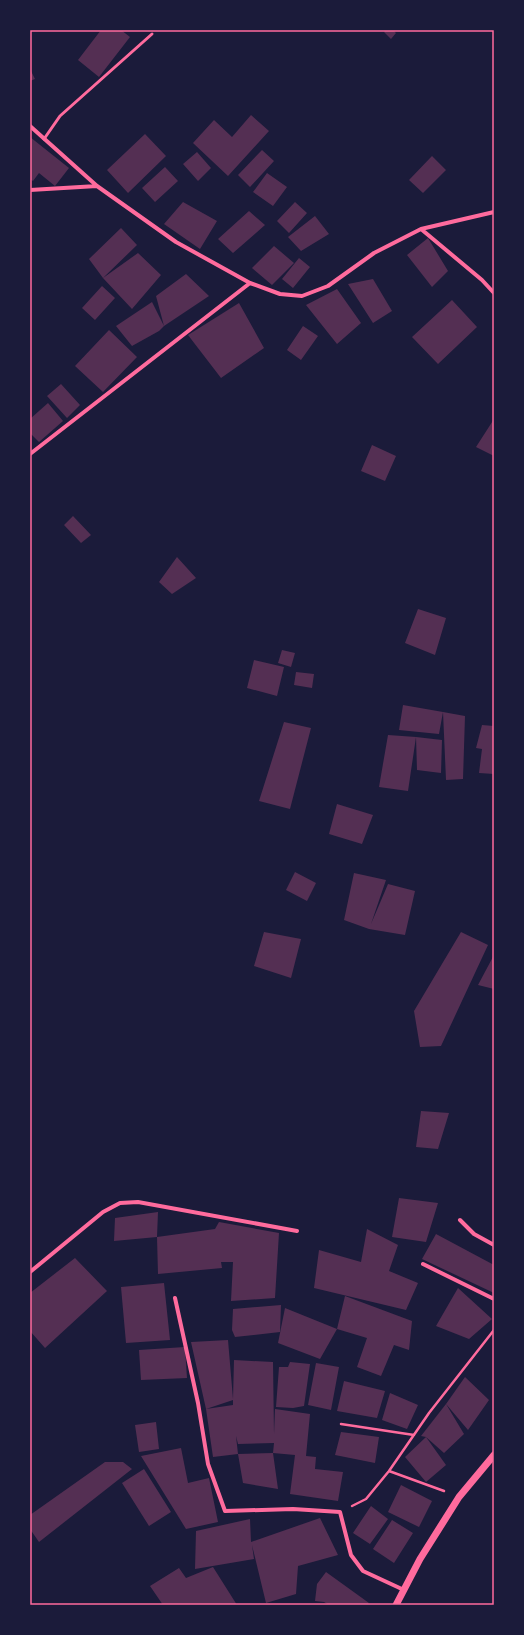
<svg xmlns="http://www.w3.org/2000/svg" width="524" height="1635" viewBox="0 0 524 1635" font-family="'PT Sans',sans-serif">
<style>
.building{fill:#542f53;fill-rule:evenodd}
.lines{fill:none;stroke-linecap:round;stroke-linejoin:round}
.path{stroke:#ff6b9d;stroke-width:2.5}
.service{stroke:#ff6b9d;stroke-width:3}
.minor{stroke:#ff6b9d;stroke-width:4}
.tertiary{stroke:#ff6b9d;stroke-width:7}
.neatline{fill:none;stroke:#ff6b9d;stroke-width:1.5}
</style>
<rect width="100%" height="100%" fill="#1b1b3a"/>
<!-- building -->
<path class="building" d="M101 30H121L130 37 99 77 78 60Z
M386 30H393L396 33 391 39 384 32Z
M30 69 35 79 30 81Z
M251 115 269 131 228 176 193 143 214 120 232 137Z
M145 134 166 156 128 193 107 170Z
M30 137 69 168 55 186 39 173 33 181 30 179Z
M262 150 274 161 250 187 238 175Z
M197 152 211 168 198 181 183 164Z
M432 156 446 170 423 193 409 180Z
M165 167 178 181 155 202 142 188Z
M267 173 287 187 273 206 253 192Z
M183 202 217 221 200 249 164 224Z
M295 202 307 213 289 233 277 221Z
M249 211 265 225 233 253 218 239Z
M315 216 329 234 301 251 288 237Z
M121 228 137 245 103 278 89 259Z
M428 238 448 271 432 287 407 255Z
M274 246 294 263 272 285 252 268Z
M138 253 161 275 132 309 103 278Z
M299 258 310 267 293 288 282 279Z
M186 274 209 296 164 326 156 296Z
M373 279 392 311 373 323 348 284Z
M102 286 115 298 95 320 82 308Z
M337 289 361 323 337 344 306 305Z
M452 300 477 327 438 364 412 337Z
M152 302 164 326 159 331 132 346 116 326Z
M239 303 264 348 221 378 188 335Z
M303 326 318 336 301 360 287 350Z
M109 330 137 357 103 392 75 366Z
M61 384 80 405 67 418 47 396Z
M48 403 63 421 39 442 30 433V419Z
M494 419V456L476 447Z
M372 445 396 456 385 481 361 471Z
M73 516 91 535 81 543 64 525Z
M177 557 196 578 172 594 159 582Z
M418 609 446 618 435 655 405 643Z
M282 650 295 653 291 667 278 663Z
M254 660 284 667 277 696 247 688Z
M296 672 314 674 312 688 294 685Z
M403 705 443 712 439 734 399 730Z
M443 712 465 716 463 779 446 780Z
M284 722 311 728 290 809 259 801Z
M482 725 494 726V774L479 773 482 749 476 748Z
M388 735 416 737 442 740 441 773 417 770 416 737 408 791 379 787Z
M337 804 373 815 362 844 329 834Z
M295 872 316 883 307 901 286 890Z
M354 873 386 880 371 924 388 884 415 891 405 935 369 929 344 920Z
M264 932 301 939 291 978 254 966Z
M461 932 488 945 441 1046 420 1047 414 1011Z
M494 955V989L478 985Z
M421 1111 449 1113 438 1149 416 1147Z
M399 1198 438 1203 426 1242 392 1237Z
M158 1212 157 1237 215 1229 219 1222 279 1233 275 1298 231 1301 233 1262H221L222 1268 158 1274 157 1237 114 1241 115 1218Z
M367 1229 398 1245 389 1271 418 1283 406 1310 314 1288 319 1250 361 1262Z
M436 1234 494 1265V1293L422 1259Z
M75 1258 107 1291 45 1348 30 1331V1293Z
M164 1283 170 1340 126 1343 121 1287Z
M458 1288 492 1319 469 1339 436 1326Z
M345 1296 412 1321 409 1350 394 1345 381 1376 357 1367 367 1338 337 1329 320 1359 278 1343 285 1308 337 1329Z
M281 1305 280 1332 235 1337 232 1330 233 1309Z
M228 1340 233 1399 234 1360 273 1362 274 1434 275 1409 310 1414 306 1456 316 1457 315 1469 343 1472 338 1501 290 1494 295 1455 273 1453 278 1489 243 1483 238 1454 273 1453 274 1443 238 1444 236 1436 238 1454 213 1457 206 1409 191 1342ZM233 1400V1405L206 1409Z
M185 1347 187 1378 141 1380 139 1350Z
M290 1362 310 1364 304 1406 293 1408 276 1407 279 1367H288Z
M316 1363 339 1367 331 1410 308 1405Z
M465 1377 489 1400 468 1430 446 1404Z
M344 1381 385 1391 377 1418 337 1411Z
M390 1393 418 1405 407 1429 382 1420Z
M446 1404 464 1434 444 1453 426 1437 446 1465 426 1482 405 1457 426 1437 421 1436Z
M156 1422 159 1449 139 1452 135 1425Z
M341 1432 379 1437 375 1463 335 1455Z
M181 1448 188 1483 209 1478 218 1522 186 1529 141 1456Z
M105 1462H123L132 1469 39 1542 30 1529V1515Z
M144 1469 171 1512 149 1526 122 1483Z
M401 1485 432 1501 419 1527 388 1512Z
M371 1506 388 1519 370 1544 353 1533Z
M320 1518 338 1555 298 1566 296 1594 266 1603 252 1545 254 1559 195 1569 196 1531 250 1519 251 1542Z
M392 1520 413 1533 394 1563 373 1549Z
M213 1567 237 1605H163L150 1586 179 1568 186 1578Z
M326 1572 369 1603 367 1605H329L324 1602 315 1601 317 1584Z"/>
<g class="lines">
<!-- path -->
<path class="path" d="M341 1424 414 1435
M389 1471 444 1491
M352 1506 366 1499 389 1471 429 1413 494 1330"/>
<!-- service -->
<path class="service" d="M44 139 60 116 152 34"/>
<!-- minor -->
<path class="minor" d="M30 126 97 186
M30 190 97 186 176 242 250 283 280 294 302 296 328 286 374 253 421 229 494 212
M421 229 482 280 494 293
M30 454 250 283
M460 1220 474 1234 494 1245
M423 1264 494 1299
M30 1272 103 1212 120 1203 138 1202 297 1231
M175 1298 198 1403 208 1464 225 1511 293 1509 340 1512 351 1555 363 1571 404 1590"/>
<!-- tertiary -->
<path class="tertiary" d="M396 1605 420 1559 459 1497 494 1455"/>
</g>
<!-- border -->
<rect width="524" height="1635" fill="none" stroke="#1b1b3a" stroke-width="62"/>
<rect x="31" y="31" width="462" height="1573" class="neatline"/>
</svg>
